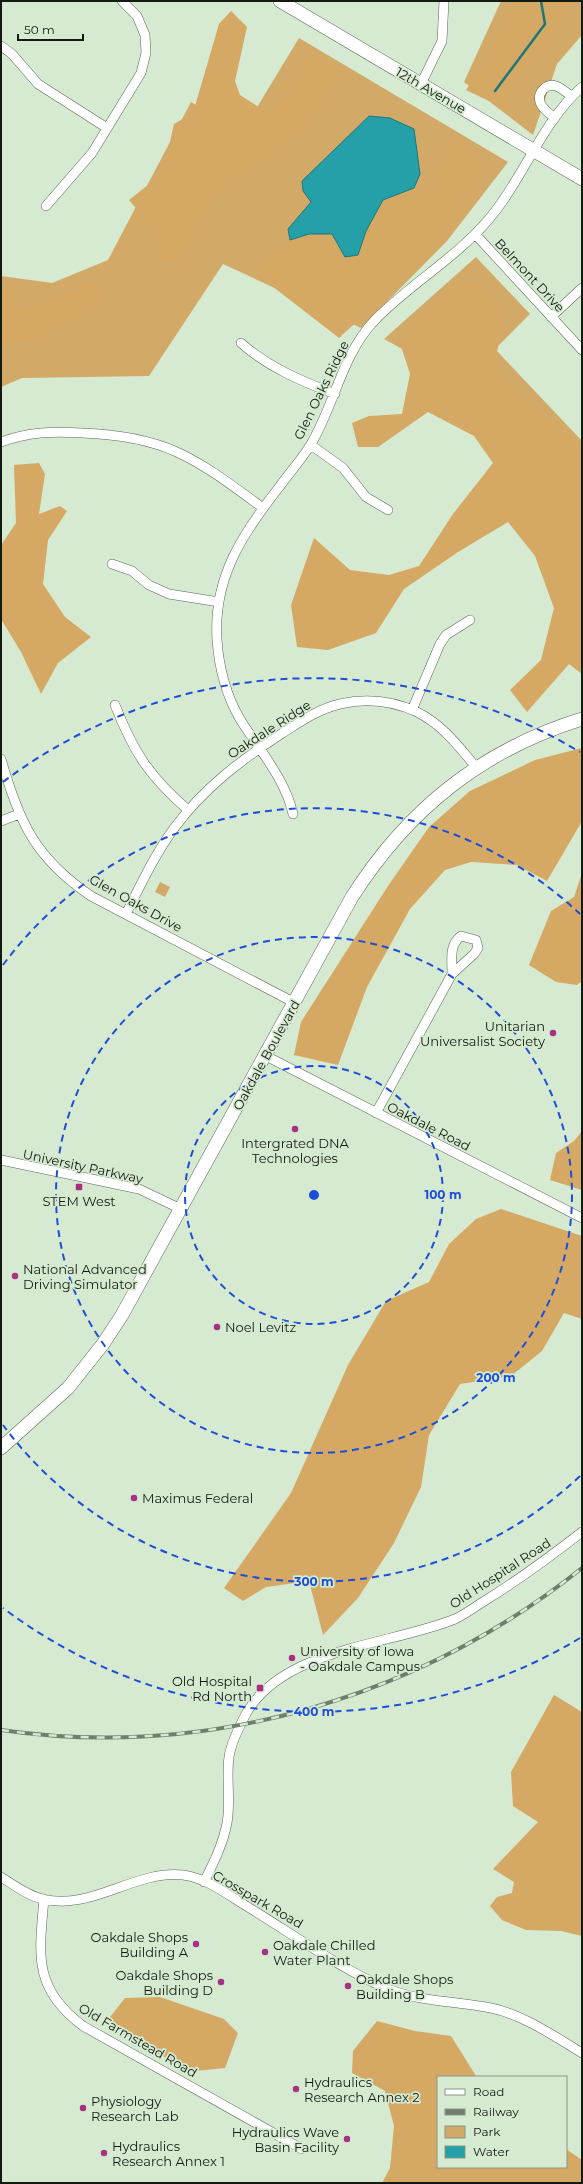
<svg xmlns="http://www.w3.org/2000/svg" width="583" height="2184" viewBox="0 0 583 2184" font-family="Montserrat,sans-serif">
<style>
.green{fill:#d3a968}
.forest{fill:#d5a863}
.water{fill:#259fa8;stroke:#1f777b}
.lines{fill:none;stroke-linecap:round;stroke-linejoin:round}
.stream{stroke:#1f777b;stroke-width:2.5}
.street-casing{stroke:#576953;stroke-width:10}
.secondary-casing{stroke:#576953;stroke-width:14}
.street{stroke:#fff;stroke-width:9}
.secondary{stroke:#fff;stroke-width:13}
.rail-casing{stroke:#707f6d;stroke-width:4}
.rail{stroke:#d5ead0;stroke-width:2.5;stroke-dasharray:8;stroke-linecap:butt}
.ring{fill:none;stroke:#1d4ed8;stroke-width:2;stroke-dasharray:7 5}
.poi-dot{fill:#a82f84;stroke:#d5ead0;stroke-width:1.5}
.labels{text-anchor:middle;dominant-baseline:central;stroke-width:3.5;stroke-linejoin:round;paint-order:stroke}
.street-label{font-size:13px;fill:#121a11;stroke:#d5ead0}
.poi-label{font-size:13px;fill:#121a11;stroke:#d5ead0;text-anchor:start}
.centre{fill:#1d4ed8;stroke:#d5ead0;stroke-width:2}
.ring-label{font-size:12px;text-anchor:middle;font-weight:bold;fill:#1d4ed8;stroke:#d5ead0;stroke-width:3.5;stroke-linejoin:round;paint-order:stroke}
</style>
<rect width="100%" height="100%" fill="#d5ead0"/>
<!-- green -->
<path class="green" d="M501 1H582V35L557 64 533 135 464 82Z
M299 38 508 162 447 241 361 328 223 264 149 376 22 378 1 387V276L52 283 108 260 191 102 242 132Z
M476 257 530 314 495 349 582 441V448L384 339Z
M160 882 170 887 165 897 155 892Z"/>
<!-- forest -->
<path class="forest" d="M511 1H574L567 8 548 47 521 75 508 110 466 90 489 56Z
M231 11 247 27 235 81 240 95 271 115 310 56 345 72 306 130 218 191 181 261 163 260 150 225 129 200 163 173 174 124 193 113 219 24Z
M452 139 477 151C479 157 485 168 484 174 475 222 377 303 339 338L254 272C279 243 295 234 332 234L345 257 358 255 366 231 383 199 414 188H426Z
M1 278 26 309 92 282 110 298 36 340 1 344Z
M459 281 481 286 509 309 493 365 532 405 582 445V674L569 664 527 712 510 690 541 660 554 608 535 556 508 522 458 552 404 589 376 633 328 650 297 647 291 605 314 538 350 570 389 575 419 566 453 514 493 463 474 436 428 412 378 447H358L352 423 369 416 402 414 410 374 399 340 429 305Z
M39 463 45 474 39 514 60 506 67 511 48 540 43 584 65 617 91 637 58 663 41 694 21 652 1 619V545L16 523 14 465Z
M582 748V821L547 881 517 865 471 862 445 870 410 909 367 987 338 1065 294 1055 301 1022 388 886 429 827 470 791 535 760Z
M582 873V981L577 985 556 982 529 965 551 911 574 897Z
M582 1131V1190L550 1180 556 1153 574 1141Z
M501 1209 582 1236V1319L564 1313 542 1351 511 1376 460 1384 429 1435 421 1487 394 1543 358 1598 323 1635 309 1581 266 1587 243 1601 224 1588 291 1493 348 1365 386 1301 429 1282 449 1244 476 1219Z
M554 1695 582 1712V1936L561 1931 526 1930 502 1920 490 1906 497 1897 512 1893 514 1882 493 1869 538 1822 513 1806 511 1772Z
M160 1997 224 2019 238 2033 225 2068 195 2071 149 2050 107 2021 125 1998Z
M377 2021 415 2031 451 2036 476 2076 438 2077V2167H566V2149L582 2160V2183H382L390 2168 394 2126 385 2091 352 2073 353 2051Z"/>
<!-- water -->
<path class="water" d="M369 116 390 118 414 129 420 174 414 188 383 200 366 231 358 255 345 257 332 234H309L290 240 288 229 311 202 303 191 302 181Z"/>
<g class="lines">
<!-- stream -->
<path class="stream" d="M495 91 545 24 541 1"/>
<defs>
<path id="street" d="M1 46 12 54 38 84 107 128
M421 84 442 41 444 1
M555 118C550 114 542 109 540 102 537 92 547 83 556 86 562 88 567 93 572 97
M46 206 92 153 141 73 146 53 145 35 137 16 122 1
M475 234 582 350
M551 317 582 288
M241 343C268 367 301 381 335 394
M1 442C28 432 53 431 82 433 168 436 196 459 263 508
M311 445 343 468 366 497 388 510
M112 564 132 571 149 585 169 594 219 602
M115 705C134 753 149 776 188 810
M412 710 440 644 446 635 470 620
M1 759C19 822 35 858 91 896L295 1003
M293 814C285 778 259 750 240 719 226 695 219 667 217 640 213 577 243 533 280 486 290 472 302 459 311 444 335 404 342 354 375 320 410 284 456 258 489 219 524 178 541 123 582 87
M1 821 19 814
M126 914C141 884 155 854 175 827 204 788 241 760 281 734 300 722 318 709 340 704 366 698 393 701 417 712 443 725 458 746 476 767
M266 1056 582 1218
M376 1113 452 974 474 954 478 948 476 940 461 936C449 945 452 959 452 974
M1 1160 139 1189 181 1209
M1 1877C14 1885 28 1896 43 1899 92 1911 134 1870 183 1875 207 1878 228 1895 248 1907 291 1933 342 1970 388 1989 421 2002 457 2001 491 2008 524 2015 554 2036 582 2053
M204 1882C214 1862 223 1844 227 1823 231 1801 226 1778 229 1757 231 1742 240 1725 247 1712 285 1648 391 1645 455 1619 466 1614 476 1606 486 1600 520 1579 551 1556 582 1532
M44 1899C39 1955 33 1989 83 2026L302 2149"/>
<path id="secondary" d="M280 1 582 179
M1 1448 68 1388 103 1344 122 1315 352 897C408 809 482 750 582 719"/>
</defs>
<!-- street casing -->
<use href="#street" class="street-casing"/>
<!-- secondary casing -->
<use href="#secondary" class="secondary-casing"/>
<!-- street -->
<use href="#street" class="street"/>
<!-- secondary -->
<use href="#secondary" class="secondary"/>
<defs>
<path id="rail" d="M1 1730C208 1760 419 1698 582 1568"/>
</defs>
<!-- rail casing -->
<use href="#rail" class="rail-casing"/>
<!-- rail -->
<use href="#rail" class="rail"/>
</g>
<!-- distance rings -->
<g class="ring">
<circle cx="314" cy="1195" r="129"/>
<circle cx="314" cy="1195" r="258"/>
<path d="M580 1476A387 387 0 0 1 3 1425M3 965A387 387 0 0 1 580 914"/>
<path d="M580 1638A517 517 0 0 1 3 1608M3 782A517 517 0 0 1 580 752"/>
</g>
<!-- markers -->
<g class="poi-dot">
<circle cx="553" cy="1033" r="4"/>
<circle cx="295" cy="1129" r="4"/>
<rect x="75" y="1183" width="8" height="8" rx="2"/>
<circle cx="15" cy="1276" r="4"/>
<circle cx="217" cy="1327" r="4"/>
<circle cx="134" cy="1498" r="4"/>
<circle cx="292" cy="1658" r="4"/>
<rect x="256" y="1684" width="8" height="8" rx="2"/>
<circle cx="196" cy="1944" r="4"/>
<circle cx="265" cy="1952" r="4"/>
<circle cx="221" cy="1982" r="4"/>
<circle cx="348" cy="1986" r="4"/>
<circle cx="296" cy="2089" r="4"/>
<circle cx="83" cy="2108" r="4"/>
<circle cx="347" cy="2139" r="4"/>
<circle cx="104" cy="2153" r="4"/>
</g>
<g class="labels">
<!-- street labels -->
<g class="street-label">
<text transform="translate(431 90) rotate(30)">12th Avenue</text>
<text transform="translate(530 275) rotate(47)">Belmont Drive</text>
<text transform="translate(321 390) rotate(-64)">Glen Oaks Ridge</text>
<text transform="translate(269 729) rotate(-33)">Oakdale Ridge</text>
<text transform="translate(136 903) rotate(29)">Glen Oaks Drive</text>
<text transform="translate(266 1055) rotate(-61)">Oakdale Boulevard</text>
<text transform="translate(429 1126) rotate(27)">Oakdale Road</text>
<text transform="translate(83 1166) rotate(12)">University Parkway</text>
<text transform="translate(500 1573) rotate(-33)">Old Hospital Road</text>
<text transform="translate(258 1899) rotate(30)">Crosspark Road</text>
<text transform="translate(138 2040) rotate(30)">Old Farmstead Road</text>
</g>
<!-- poi labels -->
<g class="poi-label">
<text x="545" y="1026" text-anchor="end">Unitarian<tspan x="545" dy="15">Universalist Society</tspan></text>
<text x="295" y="1143" text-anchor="middle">Intergrated DNA<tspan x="295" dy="15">Technologies</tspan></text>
<text x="79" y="1201" text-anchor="middle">STEM West</text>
<text x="23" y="1269">National Advanced<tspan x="23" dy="15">Driving Simulator</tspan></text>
<text x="225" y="1327">Noel Levitz</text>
<text x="142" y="1498">Maximus Federal</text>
<text x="300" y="1651">University of Iowa<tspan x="300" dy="15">- Oakdale Campus</tspan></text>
<text x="252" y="1681" text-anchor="end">Old Hospital<tspan x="252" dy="15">Rd North</tspan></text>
<text x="188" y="1937" text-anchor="end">Oakdale Shops<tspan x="188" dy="15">Building A</tspan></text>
<text x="273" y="1945">Oakdale Chilled<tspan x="273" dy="15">Water Plant</tspan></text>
<text x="213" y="1975" text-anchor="end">Oakdale Shops<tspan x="213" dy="15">Building D</tspan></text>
<text x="356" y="1979">Oakdale Shops<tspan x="356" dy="15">Building B</tspan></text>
<text x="304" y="2082">Hydraulics<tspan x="304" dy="15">Research Annex 2</tspan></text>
<text x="91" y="2101">Physiology<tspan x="91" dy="15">Research Lab</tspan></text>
<text x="339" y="2132" text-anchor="end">Hydraulics Wave<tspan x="339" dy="15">Basin Facility</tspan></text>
<text x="112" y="2146">Hydraulics<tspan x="112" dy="15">Research Annex 1</tspan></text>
</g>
</g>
<circle cx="314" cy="1195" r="6" class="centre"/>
<g class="ring-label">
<text x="443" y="1199">100 m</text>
<text x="496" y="1382">200 m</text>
<text x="314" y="1586">300 m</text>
<text x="314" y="1716">400 m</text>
</g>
<!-- border -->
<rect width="583" height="2184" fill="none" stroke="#121a11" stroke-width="4"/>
<!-- legend -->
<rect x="437" y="2076" width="130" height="92" fill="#d5ead0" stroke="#879784"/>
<rect x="445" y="2089" width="20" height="6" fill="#ffffff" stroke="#879784"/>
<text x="473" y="2096" font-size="12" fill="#121a11">Road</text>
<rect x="445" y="2109" width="20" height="6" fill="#707f6d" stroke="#879784"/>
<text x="473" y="2116" font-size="12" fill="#121a11">Railway</text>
<rect x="445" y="2126" width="20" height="12" fill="#d3a968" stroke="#879784"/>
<text x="473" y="2136" font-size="12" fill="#121a11">Park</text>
<rect x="445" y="2146" width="20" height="12" fill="#259fa8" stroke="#879784"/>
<text x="473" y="2156" font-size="12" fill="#121a11">Water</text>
<!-- scale -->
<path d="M18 34v6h65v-6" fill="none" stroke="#121a11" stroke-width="2"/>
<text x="24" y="34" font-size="12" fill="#121a11" stroke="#d5ead0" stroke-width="3" paint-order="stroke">50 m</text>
</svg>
